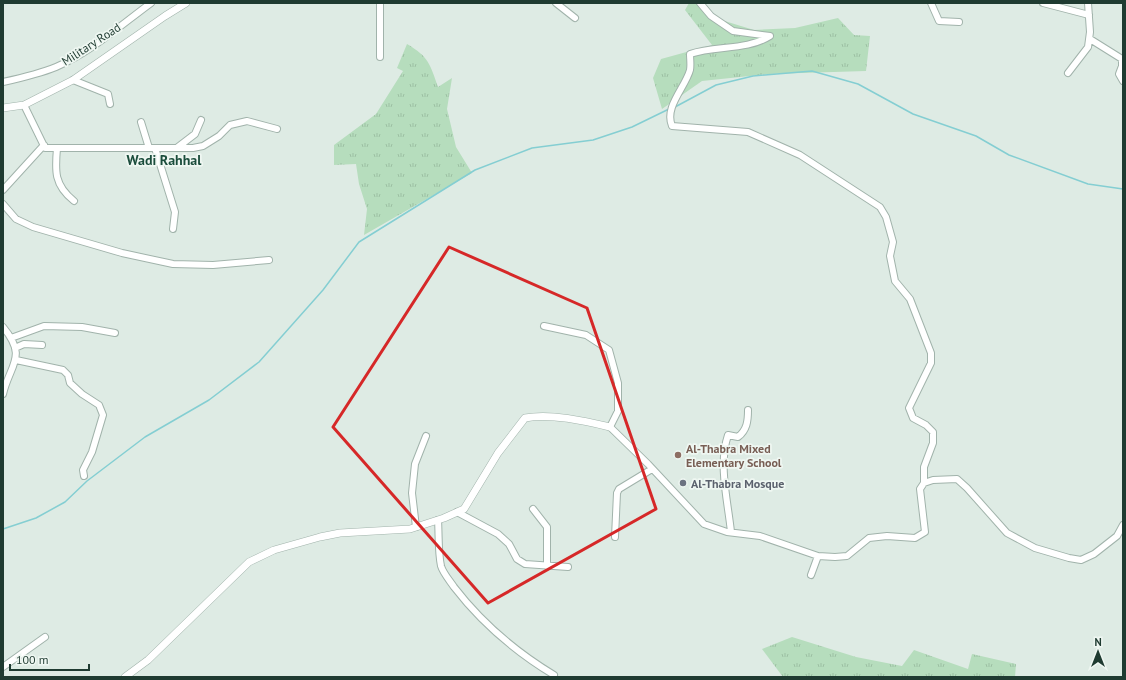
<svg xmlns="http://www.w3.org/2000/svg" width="1126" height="680" viewBox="0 0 1126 680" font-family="'PT Sans',sans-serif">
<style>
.grass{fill:url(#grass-tufts)}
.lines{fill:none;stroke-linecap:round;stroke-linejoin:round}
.stream{stroke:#84ced2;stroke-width:1.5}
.minor-casing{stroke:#a1b3ab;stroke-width:8}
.tertiary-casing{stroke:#a1b3ab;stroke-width:8}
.minor{stroke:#fff;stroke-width:6}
.tertiary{stroke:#fff;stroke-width:7}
.marked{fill:none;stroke:#d62828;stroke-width:3;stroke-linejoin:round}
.education-dot{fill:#8d6e63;stroke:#eff7f2;stroke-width:1.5}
.worship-dot{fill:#6b7280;stroke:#eff7f2;stroke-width:1.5}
.labels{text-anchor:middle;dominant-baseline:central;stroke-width:3.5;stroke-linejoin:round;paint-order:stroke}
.street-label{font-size:12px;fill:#1f3b31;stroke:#eff7f2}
.education-label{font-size:12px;font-weight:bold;fill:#785e54;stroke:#eff7f2;text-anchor:start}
.worship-label{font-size:12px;font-weight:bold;fill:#5b616d;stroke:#eff7f2;text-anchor:start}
.quarter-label{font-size:14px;font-weight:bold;fill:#1b4d3c;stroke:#eff7f2}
</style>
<defs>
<pattern id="grass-tufts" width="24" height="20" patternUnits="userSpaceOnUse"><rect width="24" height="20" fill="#b6ddbd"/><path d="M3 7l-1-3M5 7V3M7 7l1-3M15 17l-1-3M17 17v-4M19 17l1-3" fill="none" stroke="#9cbfa3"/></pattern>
</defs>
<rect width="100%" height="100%" fill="#deebe4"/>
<!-- grass -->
<path class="grass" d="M689 3H699L718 19 754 30 795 28 838 18 854 35 870 36 866 71 769 74 702 81 662 109 653 78 661 59 712 45 685 10Z
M407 44C429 57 430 64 438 87L452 78 447 109 456 147 472 173 364 235 367 209 359 184 356 164 334 165V145L376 114 403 71 397 68Z
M792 637 856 657 902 666 914 650 968 669 972 654 1016 664 1015 677H783L762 649Z"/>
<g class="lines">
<!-- stream -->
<path class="stream" d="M675 107 716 85 753 76 812 71 858 84 913 114 976 136 1009 155 1088 184 1123 189
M3 529 36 518 65 502 87 481 145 437 209 400 259 362 323 290 359 242 475 170 532 148 593 140 632 127 669 109"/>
<defs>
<path id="minor" d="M556 3 575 18
M700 3 711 16 733 31 770 36C746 51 716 45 690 54 690 59 691 65 690 70 685 88 664 107 672 126L748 132 800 155 880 207 886 217 893 242 890 256 895 281 910 299 931 353V363L909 408 913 418 926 425 933 432V443L924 467V483
M931 3 939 21 959 22
M1043 3 1089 15
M1090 39 1122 59V66L1119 74 1123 81
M380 57V3
M1068 73 1088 47 1090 32 1088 3
M73 80 108 94 110 104
M3 82C21 78 39 74 56 67 91 52 121 25 151 3
M24 105 45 148H193L203 146 219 136 230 125 247 121 277 129
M141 122 149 148
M178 147 195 134 201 120
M57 148C55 171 54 185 74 201
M155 148 175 212 173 229
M3 190 44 145
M3 204 16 219 33 227 122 253 173 264 213 265 269 260
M544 326 586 335 609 350 618 383V411L610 427 648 464 704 524 727 532 760 536 818 556 835 557 847 556 869 538 887 536 915 538 925 532 920 489 924 483 933 480 957 479 967 488 1007 533 1035 548 1069 558 1081 560 1094 554 1117 536 1123 525
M3 327C28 357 10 364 3 394
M11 338 44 326 82 327 115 333
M15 348 24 344 42 345
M16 360 63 370 68 375 70 383 82 394 99 405 103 415 92 452 83 470 84 476
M533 509 547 527V566
M457 512 498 534 509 544 517 559 525 564 568 567
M438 520C439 535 438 552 441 566 443 573 450 581 454 587 481 622 516 652 554 675
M416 527 412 493 415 464 426 436
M731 532C728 502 718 465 728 435L738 437C747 430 748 421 748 410
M615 537 617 493 619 489 652 469
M811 575 818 556
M3 667 45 637"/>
<path id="tertiary" d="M3 108 24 105 73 80 165 16 186 3
M125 677 148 660 249 562 274 550 320 537 340 533 410 529 444 518 464 509 498 453 525 418C550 413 585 421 610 427"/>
</defs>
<!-- minor casing -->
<use href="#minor" class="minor-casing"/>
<!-- tertiary casing -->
<use href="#tertiary" class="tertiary-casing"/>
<!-- minor -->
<use href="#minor" class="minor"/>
<!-- tertiary -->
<use href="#tertiary" class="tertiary"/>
</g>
<!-- marked area -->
<path class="marked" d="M449 247 587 308 656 509 488 603 333 427Z"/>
<!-- markers -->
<circle class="education-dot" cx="678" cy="455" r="4"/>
<circle class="worship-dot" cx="683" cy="483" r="4"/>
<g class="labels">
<!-- street labels -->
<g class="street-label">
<text transform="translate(91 44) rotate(-33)">Military Road</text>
</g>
<!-- education labels -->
<g class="education-label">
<text x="686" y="448">Al-Thabra Mixed<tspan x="686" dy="14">Elementary School</tspan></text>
</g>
<!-- worship labels -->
<g class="worship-label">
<text x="691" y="483">Al-Thabra Mosque</text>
</g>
<!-- quarter labels -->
<g class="quarter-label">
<text x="164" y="160">Wadi Rahhal</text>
</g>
</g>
<!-- border -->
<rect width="1126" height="680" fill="none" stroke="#1f3b31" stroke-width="8"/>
<!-- north arrow -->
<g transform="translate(1098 652)" stroke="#eff7f2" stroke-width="3" paint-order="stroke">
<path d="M0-3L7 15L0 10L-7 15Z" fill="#1f3b31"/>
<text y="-6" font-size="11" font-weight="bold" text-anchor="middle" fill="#1f3b31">N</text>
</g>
<!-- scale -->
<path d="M10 664v6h79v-6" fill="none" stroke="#1f3b31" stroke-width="2"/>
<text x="16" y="664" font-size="12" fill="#1f3b31" stroke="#eff7f2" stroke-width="3" paint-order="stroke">100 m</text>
</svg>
